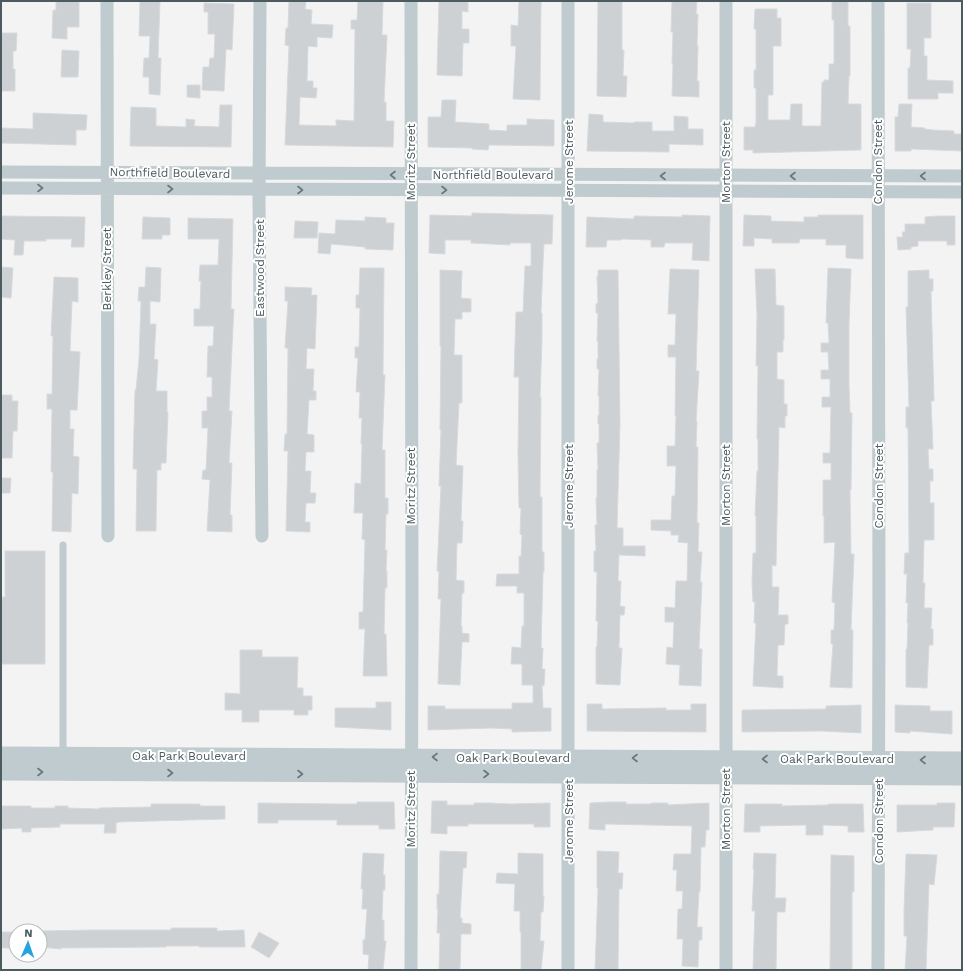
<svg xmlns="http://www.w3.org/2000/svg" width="963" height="971" viewBox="0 0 963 971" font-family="'Work Sans',sans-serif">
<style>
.building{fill:#cdd1d4;stroke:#d7dadd}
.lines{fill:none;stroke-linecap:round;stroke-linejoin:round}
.service{stroke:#bfcbce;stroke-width:7}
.minor{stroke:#bfcbce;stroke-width:13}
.tertiary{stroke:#bfcbce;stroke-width:17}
.oneway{stroke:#68777b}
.labels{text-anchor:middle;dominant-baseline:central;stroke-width:4;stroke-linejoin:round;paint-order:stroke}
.street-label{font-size:12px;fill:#4b5b5f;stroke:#fff}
</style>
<rect width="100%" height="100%" fill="#f4f3f3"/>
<!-- building -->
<path class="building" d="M56 1H79V27H67V39L52 38 53 10H56Z
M140 1H160L158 58H161L160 95 149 94V77H143L144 58H149L150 36H139Z
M289 1H306L305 9 312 10 311 24 333 25 332 38 317 37V47L308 46 307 81H313V88H317L316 98 300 97 299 125 336 126V120L354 121 355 29H351V20H357L358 1H383L382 35H387L384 102H386V121H394L393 147 285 145 289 46 285 45 286 28H288Z
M439 1H468V12L462 11V29H469V43H463L462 76 437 75Z
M519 1H541L540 100 513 99 516 46H511V25L518 26Z
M598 1H622V50H624L623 76H627L626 97 597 96Z
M672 1H697L696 14H698L697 46H698L697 81H699V97L672 96 673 64H672L673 32H671Z
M832 1H848V26H850V76H849L848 104H861V150L753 153V150H744V127H755L756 123V88H754V70H756V29H754L755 9H777V18H781V46H773V95H768V120H790L791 104H802V126H821L822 82H824V80H829V64H834V20H832Z
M204 3 234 4 232 50 226 49 224 91 202 90 203 67H209L210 58H214L215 34H208V12H204Z
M907 3H931V38H924V56H927V80L953 81V93H938V99H908V68H910L911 49H907Z
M1 33H17L16 51H13V69H15V91H1Z
M62 50 79 51 78 77H61Z
M187 85H200V98L187 97Z
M442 100H456L455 122 489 124V130L507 131V125H527V119L554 120V146L489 145 488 150 472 149V148L428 147V117H441Z
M899 104H912L911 127 925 128V129L933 130 954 131V134H962V151L911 149V151H895V117H898Z
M220 105H232L231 147 130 146 131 107 156 108V126L186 127V119L195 120 194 126 219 127Z
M33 113 87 115 86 130H76V145L1 143V128L33 129Z
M589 114 603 115V122L634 123V122H652V131H674V116L688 117V129H703V145L669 144V152L587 151Z
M472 213 553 215 552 244H544L543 263 541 313H542V339L540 398 541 397 540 497H542V552H544V572H543L541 648H543L542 669H545L544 686 542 685 543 708H551V731L512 732V729L491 728 428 730V706H445V709H512V703H533V685H522V664H511L512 647 521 648 522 626H524V593H517V586H496L497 574H519V556L521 557 522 535 520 534 521 508H519L518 456 519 377H514L516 312H523L525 266H531V243H510V245L471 243V240H445V254L429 253 430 215 472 216Z
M682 215 710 216 709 261 692 260 693 243H665L664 247H651V240L622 239 621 240H607L606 247H586L587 217 634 219V216L682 217Z
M744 215 771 216V221L804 222V217H818V215H863V259L846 258V245H826V239H800L799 243H772V239L754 238V246H743Z
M1 216 85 217 84 247H71L72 239H46V241H24L23 255H14L15 240 1 239Z
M938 216H955V245H947V241H918V246L911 247V249L898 250 897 237H903L902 232H905V224H925V217Z
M143 217 170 218V235H162V239H142Z
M365 217 386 218V223H394L393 250 365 249V247L331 244 330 254 318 253 319 233 335 234 336 220 365 221Z
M188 218 233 219 231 309H234L233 326 229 411H232L229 463H232L230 515H232V532L207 531 210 480 202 479 203 470H206L208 428H202V411H207V397H212V377H207L208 346H213L214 326H194V309H200L201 281H199L200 265H218L219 239H188Z
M295 221 318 222 317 238H294Z
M1 267 13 268 11 298 1 297Z
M146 267 161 268 160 302 150 301V324H156L154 359 158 360 156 391H167V412H168L166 463H161V470H157L156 531H136L137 469H133L135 390H136L139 359 141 301H138L139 287H145Z
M360 268H384L383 375H385L382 450H385V498H388V514H386L385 550H387L386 571H387V588H385L384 634H386L387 676H363L365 629H359V612H363L365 540 362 539 363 513H354L355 483 361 484 362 444H361L362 418H359L360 392H356L358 358H355V347H359L360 308H356V295H359Z
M828 268 851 269 849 324V386L850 413H852L851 490H850L851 554H854L851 630H853L852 688 830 687 833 644H831V630H834L835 603 832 602 835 542 824 543V516H823V480H831V463H823V453H830L831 407H822V397H830V379H821V370H829L828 352H821V343H829L828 323H826Z
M670 269 699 270 696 371H699L696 421H697L696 447H698L697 523H699L698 552H702L700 582H702L699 649H702L701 686 679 685 680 665 666 664 667 647 673 648 674 622H665V607L675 608 676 581H687L688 543 678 542 679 535H671V531L651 530V520H671L672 496H675L676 466H667V446H675L676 416H675L676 357H668V345H675L676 314H668Z
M755 269H775L776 305 784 306V340H783V352H777V379L784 380V404H787V416H785V428L779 427 776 566 772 565V587H779L778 615H788V624H785L784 645H778L777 676H783V688L753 686 756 623H754L755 602H753L752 582 753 553H756V516H755L757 471H758V439H757L758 366H756L757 315Z
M440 270 462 271 461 298 471 299V312H462V319H455L454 355H462V403H459L456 465 463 466 461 521H463L462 543H457L456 580 464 581V593H462L461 626H462V633L469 634V642H462L460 685 438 684 441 599H438L439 571H437L441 486H439L441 430H440L441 346H440Z
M598 270H618L620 425 617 528H623V546H645V556L619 555 618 581H621L620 606 625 607 624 615H620L619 648H622L620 685 596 684V647H597L598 621H596L597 572H594V551H596L595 525H597L596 498H597V470H598L597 443H599V424H598V415H599V396H598L599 369H597V359H598V341H597L598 313H596V304L598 303 597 276H598Z
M929 270V279H933V291H931L934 401H931L933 449H928L929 469H933V481H930V503H934V540H924L923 583H925L924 608H932L931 629H933V645H929L927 688 906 687V649H907L908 623H907L908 603H906L907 574H904L905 553H909L908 428H906V407H909L906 307H908V271Z
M54 277 78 278V302L72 301 70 351 80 352 77 410H70V429H74L73 456 79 457 78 494 72 493 71 532 52 531 53 472H51L52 409H47V394H52L53 336H51Z
M285 287 312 288 311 295H317L315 349 307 348 306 369H314L313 391H316V400H309L307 434 314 435V452H306L305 471H311L310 493H316L315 503H306L305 522H310V532L286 531 288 451H284L285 434H287L288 348H285L288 301H285Z
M1 395H12V401H18L17 431H13L12 458H1Z
M1 478H11L10 493H1Z
M5 551H45V664H1L2 597H5Z
M240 650H262V657H298L297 688H303V696H312V710H308V715H294V710H259V722H242V710H225V693L240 694Z
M376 702H391V730L335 727V708H376Z
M587 704H602V709L666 708V710H691V704H706V732L587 731Z
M861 705V733L821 731 742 732V710L826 709V706Z
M895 705 930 706V711H952V734L910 731V733L895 732Z
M432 801H447V805H474V803H490L510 804 550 803V827H534V824H468V826H447V834L431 833Z
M357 802H394L395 829H379V825H337V820H278V823H258V803L337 804H357Z
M609 802H626V804H651V803H668V805L709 803V830H706L705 847H701L700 892H699L697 927H702V940H699L698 967 682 966 683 939H677L678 909H682L683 891H676L677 870H673L674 854H691L692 826 605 824V830L589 829 590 803Z
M937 803H955L954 827H933V830L897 832V805H937Z
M151 804H200V806H225V819L119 822 116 823V833H104L105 824H60V827L31 828V832H22V828L1 829V806H31V808H55V806H68V808L99 809V808L151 807Z
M745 804H782V806L828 805V804H863L864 832H848V826L823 825V835H806V825L760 826V832H744Z
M440 851 467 852 466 868H463L460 918H462V923L471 924V934H461L460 970H439L440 933H437L438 909H437V894H439Z
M597 851 619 852 618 873H623L622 889H619L618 970H595L598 888H597Z
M363 853 384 854 383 875H385V890H383L382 920H384V941H386L383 970H368L369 955 363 954V940H365L367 909H362L363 889H361Z
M518 853 543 854V896H544L543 912H541L540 941H544L541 970H521V932H520V911H514L515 884 496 883 497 873 518 874Z
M754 853 776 854 775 898H786L785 912H777L776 970H753L755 911H752L754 869H753Z
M906 854 937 855 934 885 929 884 926 970H905L907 936H904V912Z
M831 855 854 856V892H852V970H830Z
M171 928H217V931L244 930 245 947H199V946H166V947L61 948V949L40 947V931L94 930H171Z
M1 932H16V948H1Z
M259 932 279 943 269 958 251 947Z"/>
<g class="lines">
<!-- service -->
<path class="service" d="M63 545V755"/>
<!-- minor -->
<path class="minor" d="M107 1 108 536
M260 1 259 200 262 536
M411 1 412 608 411 970
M568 1V970
M726 1V970
M878 1 879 614 878 970
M1 172 962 176
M1 188 962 192"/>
<!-- tertiary -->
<path class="tertiary" d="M1 755 962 760
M1 772 962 777"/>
</g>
<!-- one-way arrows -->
<defs><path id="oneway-chevron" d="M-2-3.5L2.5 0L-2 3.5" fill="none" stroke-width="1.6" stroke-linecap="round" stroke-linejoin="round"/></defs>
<g class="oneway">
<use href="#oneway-chevron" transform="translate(393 175) rotate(-180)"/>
<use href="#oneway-chevron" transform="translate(663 176) rotate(-180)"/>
<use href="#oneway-chevron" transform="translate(793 176) rotate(-180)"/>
<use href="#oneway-chevron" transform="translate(923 176) rotate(-180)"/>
<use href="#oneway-chevron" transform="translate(40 188)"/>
<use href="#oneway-chevron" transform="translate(170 189)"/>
<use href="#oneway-chevron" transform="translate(300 190)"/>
<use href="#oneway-chevron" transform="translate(444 190)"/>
<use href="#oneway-chevron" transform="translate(435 757) rotate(-180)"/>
<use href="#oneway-chevron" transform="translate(635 758) rotate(-180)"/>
<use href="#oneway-chevron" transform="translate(765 759) rotate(-180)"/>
<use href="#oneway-chevron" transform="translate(923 760) rotate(-180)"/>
<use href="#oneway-chevron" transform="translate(40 772)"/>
<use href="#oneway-chevron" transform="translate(170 773)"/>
<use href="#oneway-chevron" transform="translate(300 774)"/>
<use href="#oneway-chevron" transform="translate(486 774)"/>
</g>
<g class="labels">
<!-- street labels -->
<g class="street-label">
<text transform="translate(411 162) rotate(-90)">Moritz Street</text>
<text transform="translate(569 162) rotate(-90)">Jerome Street</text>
<text transform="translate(726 162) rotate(-90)">Morton Street</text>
<text transform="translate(878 162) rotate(-90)">Condon Street</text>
<text transform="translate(170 173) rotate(1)">Northfield Boulevard</text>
<text x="493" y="175">Northfield Boulevard</text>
<text transform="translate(260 268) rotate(-90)">Eastwood Street</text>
<text transform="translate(107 269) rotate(-90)">Berkley Street</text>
<text transform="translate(726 485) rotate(-90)">Morton Street</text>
<text transform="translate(411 486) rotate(-90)">Moritz Street</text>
<text transform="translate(569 486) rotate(-90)">Jerome Street</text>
<text transform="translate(879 486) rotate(-90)">Condon Street</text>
<text x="189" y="756">Oak Park Boulevard</text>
<text x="513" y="758">Oak Park Boulevard</text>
<text x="837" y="759">Oak Park Boulevard</text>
<text transform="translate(411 809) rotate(-90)">Moritz Street</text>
<text transform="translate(726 809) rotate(-90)">Morton Street</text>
<text transform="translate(569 821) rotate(-90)">Jerome Street</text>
<text transform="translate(879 821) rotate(-90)">Condon Street</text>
</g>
</g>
<!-- border -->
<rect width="963" height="971" fill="none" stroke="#4b5b5f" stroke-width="4"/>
<!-- north arrow -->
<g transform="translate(28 943) rotate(2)"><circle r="19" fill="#ffffff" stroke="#b7bdbf"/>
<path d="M0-3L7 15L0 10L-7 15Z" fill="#25a3dc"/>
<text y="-6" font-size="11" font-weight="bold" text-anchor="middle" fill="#4b5b5f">N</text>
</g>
</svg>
